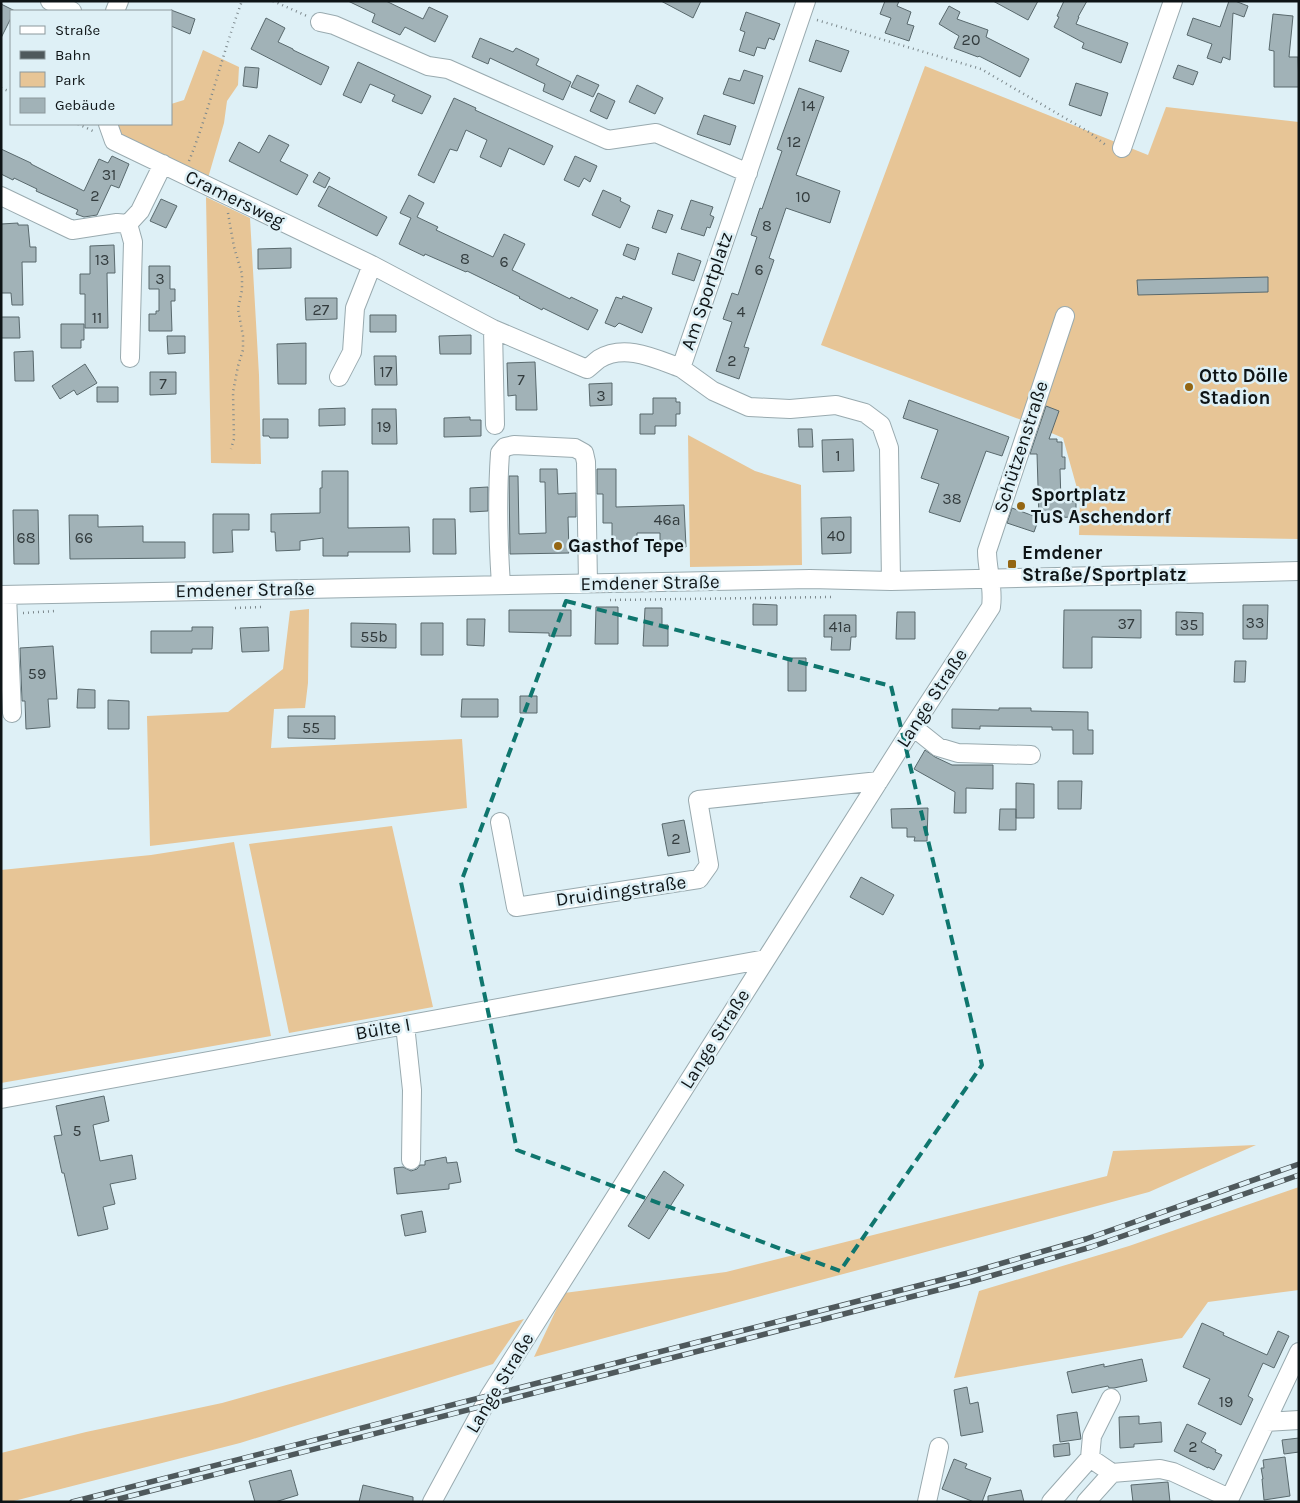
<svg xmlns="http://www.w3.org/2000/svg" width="1300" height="1503" viewBox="0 0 1300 1503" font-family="Karla,sans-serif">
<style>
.green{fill:#e7c596}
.building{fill:#a1b2b7;stroke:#59696d}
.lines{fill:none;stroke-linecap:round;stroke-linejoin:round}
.minor-casing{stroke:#99aaaf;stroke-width:20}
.path{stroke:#7c888c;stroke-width:2.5;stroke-dasharray:1 4;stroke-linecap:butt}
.minor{stroke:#fff;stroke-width:18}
.rail-casing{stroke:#4f595c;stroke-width:5.5}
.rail{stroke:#def0f6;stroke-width:4;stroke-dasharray:11;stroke-linecap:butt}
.marked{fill:none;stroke:#0f766e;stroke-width:4;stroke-dasharray:10 6;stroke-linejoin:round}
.poi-dot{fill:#946613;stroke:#def0f6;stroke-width:2}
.labels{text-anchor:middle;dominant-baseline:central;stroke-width:5;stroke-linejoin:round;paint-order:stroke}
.number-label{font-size:16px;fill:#333c3e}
.street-label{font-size:19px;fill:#0e1416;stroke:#def0f6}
.poi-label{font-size:19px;font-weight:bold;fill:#0e1416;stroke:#def0f6;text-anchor:start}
</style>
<rect width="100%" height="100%" fill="#def0f6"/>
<!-- green -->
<path class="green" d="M203 50 239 67 238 85 227 101 224 123 208 178 121 135 114 124H171V104L184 100Z
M925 66 1148 155 1166 107 1299 122V539L1079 535 1080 499 1063 438 1019 419 821 345Z
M206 197 250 218 259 375 261 464 211 463Z
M688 435 755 471 801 485 802 565 690 567Z
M309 609 308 683 305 708 274 709 271 748 462 739 467 808 150 846 147 716 228 712 283 669 290 611Z
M392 826 433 1007 289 1033 249 844Z
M234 842 271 1036 1 1083V870L151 855Z
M1256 1145 1149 1192 534 1357 564 1293 726 1272 1107 1176 1113 1151Z
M1299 1187V1290L1208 1302 1182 1338 954 1378 979 1291 1129 1246Z
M524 1319 493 1364 240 1443 10 1502H1V1453L86 1432 222 1403Z"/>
<!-- building -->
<path class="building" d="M348 1H386L423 19 429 7 448 16 435 42 405 27 400 35 372 22 375 14Z
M661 1H701L693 18Z
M885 1H899L897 6 911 12 907 24 914 26 909 41 885 33 891 18 880 14Z
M993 1H1038L1028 20Z
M1064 1H1087L1078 17H1079L1076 24 1128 43 1121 63 1082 48 1084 43 1054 27 1059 17 1057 16Z
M1229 1H1235L1248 6 1244 17 1233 13 1230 60 1223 57 1221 63 1207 58 1212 44 1187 35 1193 18 1220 27Z
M1 4 15 11H11V18L1 38Z
M949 6 960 12 957 19 988 30 986 37 1029 59 1020 77 979 56 978 57 954 48 959 36 939 24Z
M171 10 195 19 190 34 171 26Z
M746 12 780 24 774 40 769 38 765 49 757 47 754 56 739 51 745 32 740 30Z
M1273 14 1293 16 1289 57H1298L1299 87H1274V51L1269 50Z
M266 18 285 28 278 42 293 49V50L329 67 321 85 251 49Z
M480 38 513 52 516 48 539 59 536 65 571 82 563 100 543 91 545 84 490 58 488 64 472 57Z
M816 40 849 51 841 72 809 61Z
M358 62 431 96 422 114 392 101 395 95 370 84 361 103 343 95Z
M1178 65 1198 72 1193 85 1173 78Z
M245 67 259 68 257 88 243 86Z
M744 70 763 76 754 104 723 94 729 78 740 81Z
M577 75 599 85 593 97 571 87Z
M1076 83 1108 93 1101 116 1069 105Z
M637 85 663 98 655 114 629 102Z
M799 88 824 97 796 175 840 191 830 223 786 208 769 258 774 260 744 347 749 348 739 379 716 371 732 322 723 319 732 293 738 295 757 237 751 235 760 208 762 209 782 151 777 149Z
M598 93 615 101 607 119 590 111Z
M454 98 476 108 475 110 553 146 544 165 509 148 501 167 480 157 487 140 466 130 457 151 450 149 434 183 418 175Z
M704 115 736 126 730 145 697 134Z
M269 135 289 145 280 161 308 175 297 195 229 161 239 142 259 153Z
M1 149 31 163V164L84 191 99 159 108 163 112 156 129 164 119 188 111 185 97 215 84 217 76 214 78 210 36 191 37 189 14 178 13 180 1 174Z
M575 156 597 166 590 182 584 178 579 187 564 180Z
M319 172 330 178 325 188 313 182Z
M329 186 387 217 377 236 318 206Z
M603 190 621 198 620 201 630 206 620 228 592 215Z
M409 195 424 203 417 217 438 227 436 230 493 257 504 234 525 244 512 270 570 299 571 297 598 310 588 330 543 308 542 310 519 298 520 297 467 271 466 272 425 254 424 256 399 244 411 218 400 213Z
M161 199 177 206 166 228 150 221Z
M691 200 713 207 710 215 714 217 710 228 707 227 704 236 681 229Z
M658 210 673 215 666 233 652 228Z
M18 223V225H28L30 247H36V262H22L23 305H12L11 293H1V224Z
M627 244 639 248 635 260 623 255Z
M114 245 115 273H107L108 328H85V294H80V274H90V246Z
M291 248V268L258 269V249Z
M678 253 701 261 694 281 672 274Z
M149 266H170V289H175V301H171L172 331H149V314H156V311H159V289H149Z
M1268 277V292L1138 295 1137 280Z
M623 296 652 308 642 333 619 323 615 327 605 323 616 297 622 299Z
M305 298H337V319L306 320Z
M370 315H396V332H370Z
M1 317H19L20 338H1Z
M61 324H84V340H81V348H61Z
M471 335V354H440L439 336Z
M167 336H185V353L168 354Z
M306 343V384H278L277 344Z
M33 351 34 381H15L14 352Z
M374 356H396L397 385H375Z
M535 362 537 410H516V395L508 396 507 363Z
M85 364 97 383 77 395 74 390 60 399 52 386Z
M150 372H176V394L150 395Z
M612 383V405L590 406 589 384Z
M97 387H118V402H97Z
M653 398H676V402H680V414H676V426H655V434H640V414H653Z
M909 400 1009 437 1002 456 986 451 960 522 929 512 939 484 921 478 938 430 903 418Z
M1046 406 1059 411 1049 439H1057V442H1062V457H1065V469H1060L1061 502 1076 501V517L1039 518 1037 454H1030Z
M345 408V425L319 426V409Z
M372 409H396L397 444H372Z
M470 417V420H481V436L444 437V418Z
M263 419H288V438H270L269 436H263Z
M798 429H812L813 447H799Z
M853 439 854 471 823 472 822 440Z
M540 469H557L558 494 576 493V517H568L569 553 510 554 509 476H518L519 534 546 533 545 482H540Z
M597 469H616V507L684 505 686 547H660V533H637V547H612V523H603V494H597Z
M322 471H348V528L409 527 410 552H348V556H323V538L300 541V550L276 551 275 532H271V514L320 513V488H322Z
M488 487V511L470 512V488Z
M1012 508 1039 518 1034 532 1007 523Z
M13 510H38L39 564H14Z
M213 514H249V530H232L233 552 213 553Z
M69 515H98V527L143 526V542H185V558L70 559Z
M851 517V553L822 554 821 518Z
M433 519H455L456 554H433Z
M753 604 777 605V625H753Z
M1243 605H1268L1267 639H1243Z
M596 607H618V644H595Z
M645 608H662V625H668V646H643Z
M509 610H571V636H549V633L509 632Z
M1064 610H1141V638L1092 637V668H1063Z
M897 612H915V639H896Z
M1176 612 1203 613V635H1176Z
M824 615H856V637H851L850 650H831L832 637H824Z
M467 619H485L484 646 467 645Z
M351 623 396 624V648L351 647Z
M421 623H443V655H421Z
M192 627H213L212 649H192V653H151V631H192Z
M268 627 269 651 242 652 240 628Z
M53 646 57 699H48L50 727 26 729 25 701H22L20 648Z
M788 658H806V691H788Z
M1235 661H1246L1245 682H1234Z
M78 689 95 690V708H77Z
M520 696H537V713H520Z
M462 699H498V717H461Z
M108 700 129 701V729H108Z
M999 708H1031V711L1088 712V730H1093V754H1073V730H1052V727L980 726V729L952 728V709L999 710Z
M288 716H335V739L288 738Z
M925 750 935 757 952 765H993V789L966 788V813H954L955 792 914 769Z
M1058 781H1082L1081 809H1058Z
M1016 783 1034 784V818H1016Z
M928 808 927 841H914L915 837H907V828H892L891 809Z
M1000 809H1016V830H999Z
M684 820 690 852 668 856 662 824Z
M861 877 894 895 883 915 850 897Z
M104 1096 109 1121 93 1125 100 1161 132 1155 136 1179 110 1184 115 1204 103 1207 108 1229 78 1236 64 1173H62L54 1136 62 1135 56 1106Z
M446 1157 447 1163 457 1162 461 1182 449 1184V1189L397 1194 394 1168 403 1167 411 1171 417 1169 420 1165H425V1161Z
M664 1171 684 1185 649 1239 628 1226Z
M422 1211 426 1232 405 1236 401 1215Z
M1202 1323 1224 1333 1223 1335 1267 1355 1278 1331 1289 1336 1274 1368 1263 1363 1248 1396 1253 1399 1241 1425 1198 1404 1210 1379 1183 1367Z
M1142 1359 1147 1381 1114 1388H1109L1108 1386 1072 1393 1067 1372 1104 1364V1367Z
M967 1387 970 1404 978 1402 983 1432 961 1436 954 1390Z
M1077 1412 1081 1439 1060 1442 1057 1415Z
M1139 1416V1424L1161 1422 1162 1442 1134 1444V1447L1120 1448 1119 1417Z
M1187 1424 1206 1433 1201 1442 1216 1450 1215 1452 1222 1455 1214 1470 1208 1467V1468L1174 1451Z
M1299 1438V1452L1284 1454 1282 1440Z
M1069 1443 1070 1455 1054 1457 1053 1445Z
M1285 1457 1290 1496 1264 1500 1262 1479H1263L1261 1468H1264L1263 1460Z
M954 1459 967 1464 965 1468 991 1478 982 1502H974L942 1489Z
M291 1470 298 1495 275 1502H255L249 1481Z
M1168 1482 1170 1502H1133L1131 1485Z
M363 1485 413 1497V1502H359Z
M1021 1490 1024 1502H988V1496Z"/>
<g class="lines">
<defs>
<path id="minor" d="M50 1 72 11
M806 1 681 368 713 391 749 407 790 409 836 405 865 413 881 425 889 448 891 581
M115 11 119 1
M320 22 334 25 428 66 448 69 608 140 656 133 748 173
M108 124 114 141 372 265 493 329 587 369C591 366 595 362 599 359 625 343 656 359 681 368
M1122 148 1173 1
M1 196 72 230 117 223 128 224 140 211 163 164
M128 224 133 242 130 358
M493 329 495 425
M339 377 352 352 355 308 372 265
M501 585C498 541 497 497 500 453L505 447 514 445 575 448 584 453 586 462 588 584
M1 595 810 579 891 581 1299 571
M7 595 12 713
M913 727 938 747 958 753 1031 755
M500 822 516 907 699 879 709 865 698 800 879 781
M405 1025 412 1090 411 1160
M1 1099 766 959
M1266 1422 1299 1420
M1090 1458 1092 1436 1111 1398
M432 1502 490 1395 913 727 991 607C994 586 987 571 987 551L1065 316
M927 1502 939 1447
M1051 1502 1090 1458 1112 1473 1160 1469 1173 1472 1229 1498
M1086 1502 1112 1473
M1228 1502 1299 1352"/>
</defs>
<!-- minor casing -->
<use href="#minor" class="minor-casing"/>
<!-- path -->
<path class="path" d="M273 1 307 16
M817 20 981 69 1089 132 1107 146
M1 88 11 92
M78 124 93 131
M189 161C210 109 222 54 242 1
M228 213 234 247 242 274V290L238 309 243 336V350L238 366 233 392 234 439 231 449
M610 600 832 597
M235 608 262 607
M23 613 55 611"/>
<!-- minor -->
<use href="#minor" class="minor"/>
<defs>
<path id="rail" d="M72 1502 968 1273 1086 1239 1299 1164
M107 1502 973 1281 1091 1247 1299 1175"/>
</defs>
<!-- rail casing -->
<use href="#rail" class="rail-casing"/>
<!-- rail -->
<use href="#rail" class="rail"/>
</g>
<!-- marked area -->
<path class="marked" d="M566 601 891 686 982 1065 840 1271 517 1150 461 882Z"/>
<!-- markers -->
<g class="poi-dot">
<circle cx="1189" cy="387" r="5"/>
<circle cx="1021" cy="506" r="5"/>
<circle cx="558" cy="546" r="5"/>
<rect x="1007" y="559" width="10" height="10" rx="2.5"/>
</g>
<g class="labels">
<!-- number labels -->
<g class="number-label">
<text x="971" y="39">20</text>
<text x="808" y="105">14</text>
<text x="794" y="141">12</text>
<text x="109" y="174">31</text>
<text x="95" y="195">2</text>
<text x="803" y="196">10</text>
<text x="767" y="225">8</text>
<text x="465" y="258">8</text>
<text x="102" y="259">13</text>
<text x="504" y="261">6</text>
<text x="759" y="269">6</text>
<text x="160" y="278">3</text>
<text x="321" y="309">27</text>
<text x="741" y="311">4</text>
<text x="97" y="317">11</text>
<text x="732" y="360">2</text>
<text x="386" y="371">17</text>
<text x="521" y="379">7</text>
<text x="163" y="383">7</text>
<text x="601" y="395">3</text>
<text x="384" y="426">19</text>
<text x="838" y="455">1</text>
<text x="952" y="498">38</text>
<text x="667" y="519">46a</text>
<text x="836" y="535">40</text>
<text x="26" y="537">68</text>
<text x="84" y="537">66</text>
<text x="1255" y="622">33</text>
<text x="1126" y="623">37</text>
<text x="1189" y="624">35</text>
<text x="840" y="626">41a</text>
<text x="374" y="636">55b</text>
<text x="37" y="673">59</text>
<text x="311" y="727">55</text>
<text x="676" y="838">2</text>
<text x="77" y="1130">5</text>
<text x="1226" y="1401">19</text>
<text x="1193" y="1446">2</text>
</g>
<!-- street labels -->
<g class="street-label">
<text transform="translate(235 199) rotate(26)">Cramersweg</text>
<text transform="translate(707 291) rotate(-71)">Am Sportplatz</text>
<text transform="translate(1021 447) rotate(-72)">Schützenstraße</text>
<text transform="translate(650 583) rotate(-1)">Emdener Straße</text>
<text transform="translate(245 590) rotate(-1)">Emdener Straße</text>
<text transform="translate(932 698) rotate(-57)">Lange Straße</text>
<text transform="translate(621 891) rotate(-8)">Druidingstraße</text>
<text transform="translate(383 1029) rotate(-10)">Bülte I</text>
<text transform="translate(715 1039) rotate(-58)">Lange Straße</text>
<text transform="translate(500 1383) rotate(-59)">Lange Straße</text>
</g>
<!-- poi labels -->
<g class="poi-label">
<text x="1199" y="376">Otto Dölle<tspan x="1199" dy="22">Stadion</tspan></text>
<text x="1031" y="495">Sportplatz<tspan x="1031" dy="22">TuS Aschendorf</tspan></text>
<text x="568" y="546">Gasthof Tepe</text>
<text x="1022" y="553">Emdener<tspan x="1022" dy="22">Straße/Sportplatz</tspan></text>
</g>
</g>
<!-- border -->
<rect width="1300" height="1503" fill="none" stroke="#0e1416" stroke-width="5"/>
<!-- legend -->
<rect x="10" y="10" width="162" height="115" fill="#def0f6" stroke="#8b989c"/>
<rect x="20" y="26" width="25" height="8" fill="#ffffff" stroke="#8b989c"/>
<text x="55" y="35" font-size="15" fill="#0e1416">Straße</text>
<rect x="20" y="51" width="25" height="8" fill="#4f595c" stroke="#8b989c"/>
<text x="55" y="60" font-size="15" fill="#0e1416">Bahn</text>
<rect x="20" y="72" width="25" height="15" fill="#e7c596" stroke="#8b989c"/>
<text x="55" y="85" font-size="15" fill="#0e1416">Park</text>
<rect x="20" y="98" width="25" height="15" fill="#a1b2b7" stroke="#8b989c"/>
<text x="55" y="110" font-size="15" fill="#0e1416">Gebäude</text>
</svg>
